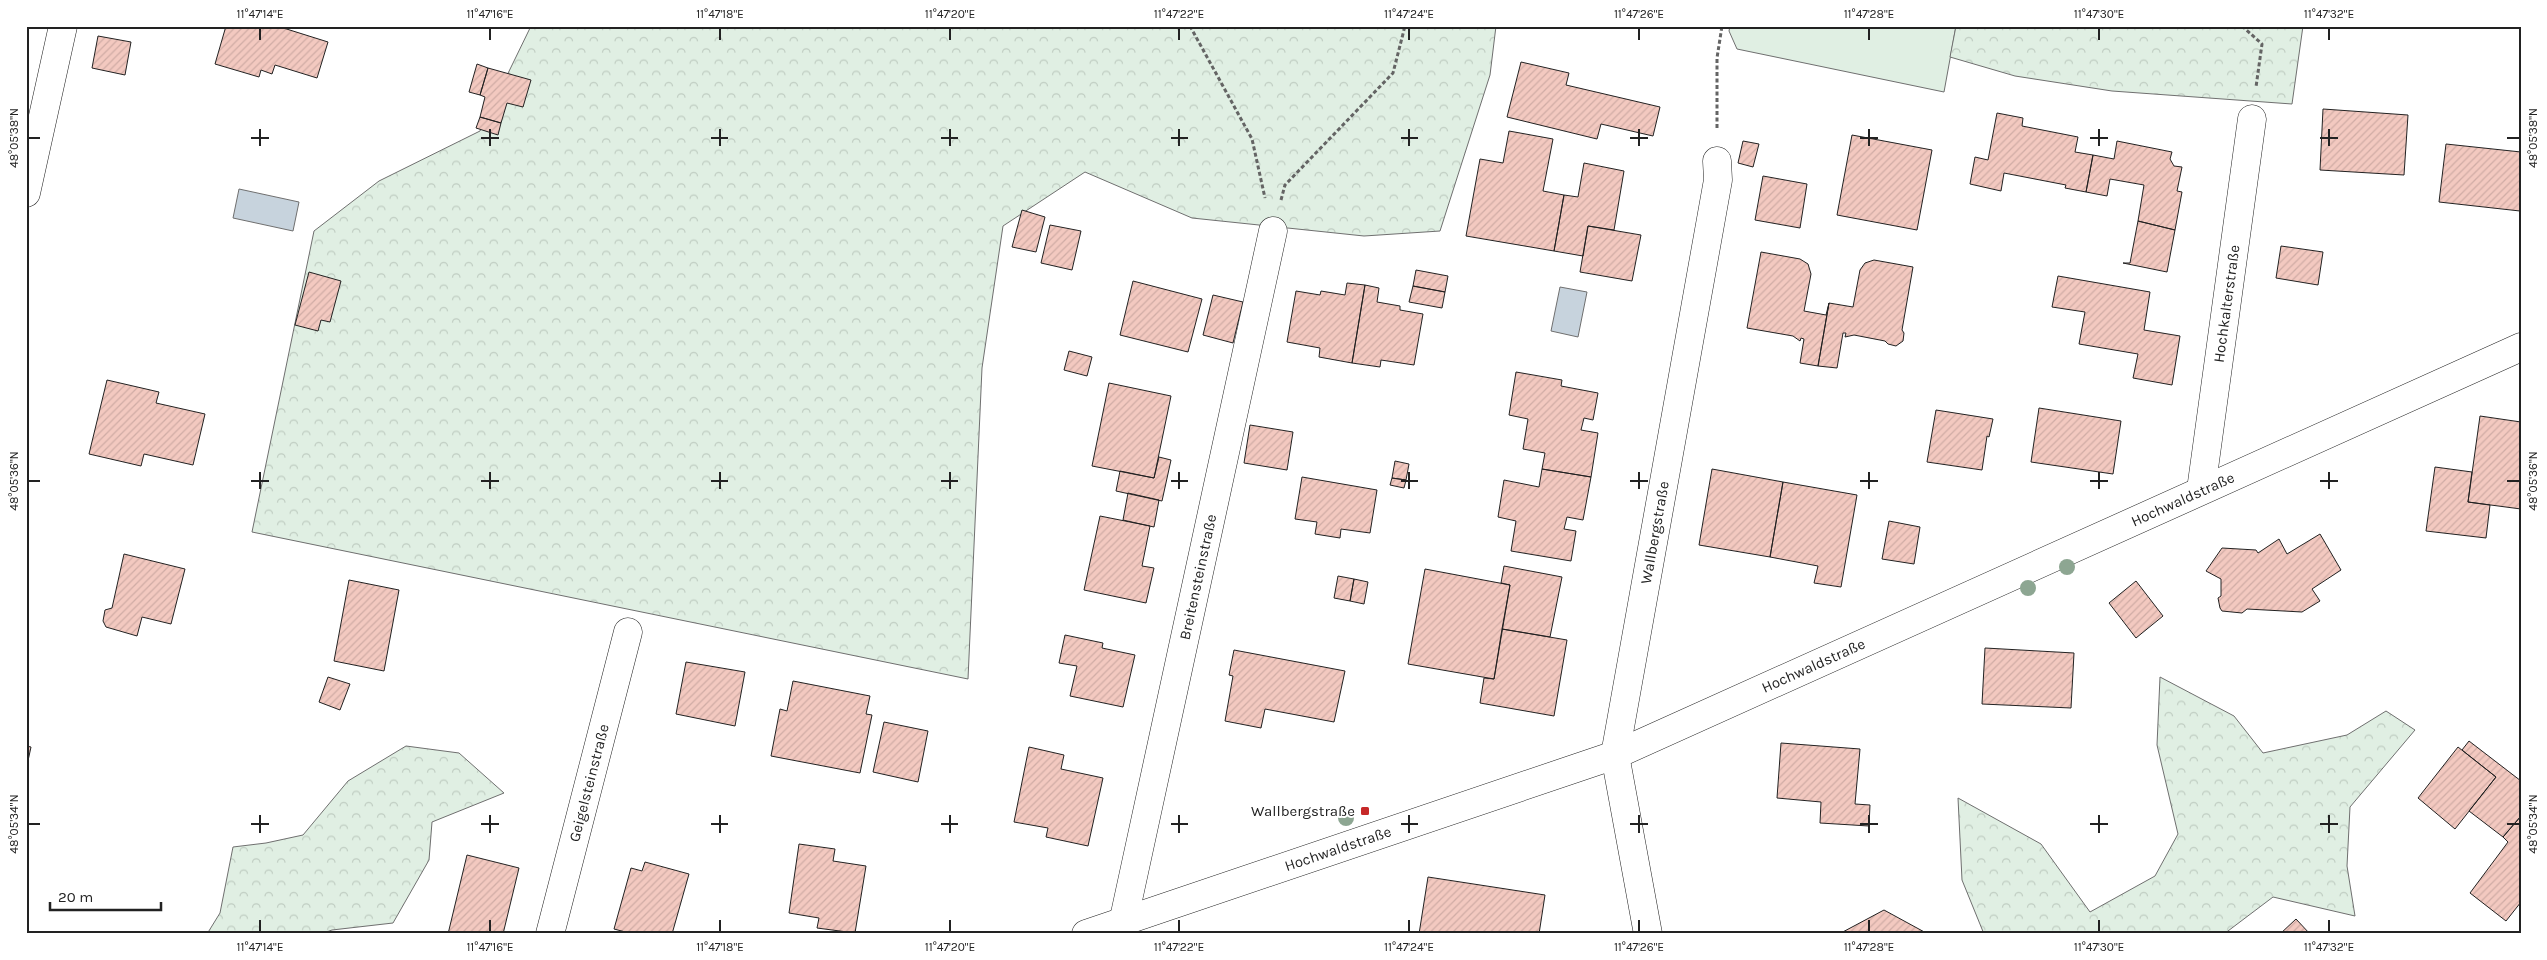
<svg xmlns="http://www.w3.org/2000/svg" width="2547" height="960" viewBox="0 0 2547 960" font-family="Karla,sans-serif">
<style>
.grass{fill:#e0efe3;stroke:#6f6f6f}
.forest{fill:url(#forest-crowns);stroke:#6f6f6f}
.water{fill:#c7d3dd;stroke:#6f6f6f}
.building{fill:url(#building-hatch);stroke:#222}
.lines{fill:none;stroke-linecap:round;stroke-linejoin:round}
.minor-casing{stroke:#222;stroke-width:29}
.path{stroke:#646464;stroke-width:3;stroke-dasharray:4 2.5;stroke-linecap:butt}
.minor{stroke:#fff;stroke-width:28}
.tree{fill:#8da692}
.ticks{fill:none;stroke:#222;stroke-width:2}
.poi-dot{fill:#c62828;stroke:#fff;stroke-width:2}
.labels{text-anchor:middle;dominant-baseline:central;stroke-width:4;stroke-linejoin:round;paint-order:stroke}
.street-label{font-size:15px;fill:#222;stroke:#fff}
.poi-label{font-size:15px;fill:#222;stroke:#fff;text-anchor:end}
.neatline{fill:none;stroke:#222;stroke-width:2}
.ticks-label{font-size:12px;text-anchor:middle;fill:#222}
</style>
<defs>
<pattern id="forest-crowns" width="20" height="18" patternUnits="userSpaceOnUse" patternTransform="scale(1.25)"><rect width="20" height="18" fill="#e0efe3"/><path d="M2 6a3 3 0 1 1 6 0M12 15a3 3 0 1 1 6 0" fill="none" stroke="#c0cdc2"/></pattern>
<pattern id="building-hatch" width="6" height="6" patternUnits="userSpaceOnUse" patternTransform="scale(1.25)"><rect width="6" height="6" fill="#f3c9c0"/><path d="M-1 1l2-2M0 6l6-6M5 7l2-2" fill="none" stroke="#d0aca5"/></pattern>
</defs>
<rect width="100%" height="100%" fill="#fff"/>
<!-- grass -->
<path class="grass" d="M1730 26H1956L1944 92 1737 49 1729 31Z"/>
<!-- forest -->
<path class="forest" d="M531 26H1496L1490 75 1440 231 1364 236 1192 218 1085 172 1003 226 982 368 968 679 252 532 314 231 379 181 480 131Z
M1956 26H2303L2292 104 2112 91 2015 76 1950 57Z
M2160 677 2234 716 2263 753 2347 735 2386 711 2415 730 2350 807 2347 866 2355 916 2273 897 2224 934H1984L1962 880 1958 798 2041 844 2090 912 2155 876 2178 834 2157 745Z
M406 746 459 753 504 793 432 822 429 860 393 923 332 930 321 934H207L220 913 233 847 266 843 303 835 348 781Z"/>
<!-- water -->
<path class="water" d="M239 189 299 202 293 231 233 218Z
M1560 287 1587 292 1578 337 1551 331Z"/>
<!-- building -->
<path class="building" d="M226 26H277L328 42 317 78 275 65 272 74 261 70 259 77 215 64Z
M98 36 131 42 125 75 92 68Z
M1521 62 1569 73 1566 85 1660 107 1653 136 1601 124 1597 139 1507 117Z
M477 64 488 68 480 95 469 92Z
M488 68 531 80 523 107 507 103 501 123 480 117 485 97 480 95Z
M2323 109 2408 115 2404 175 2320 170Z
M1997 113 2023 118 2022 126 2078 137 2075 152 2093 155 2086 192 2065 188 2066 185 2004 173 2001 191 1970 184 1975 157 1988 160Z
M480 117 501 123 498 135 476 128Z
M1509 131 1553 139 1543 191 1564 195 1554 251 1466 236 1480 159 1503 163Z
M1852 135 1932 150 1917 230 1837 215Z
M1743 141 1759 144 1753 167 1738 163Z
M2117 141 2172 152 2170 159 2174 166 2182 167 2177 191 2182 192 2175 230 2138 221 2144 185 2110 179 2107 196 2086 192 2093 155 2114 159Z
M2446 144 2521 152 2520 211 2439 202Z
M1584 163 1624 171 1614 230 1588 226 1583 256 1554 251 1564 195 1578 197Z
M1763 176 1807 184 1800 228 1755 220Z
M1022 210 1045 217 1036 252 1012 247Z
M2138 221 2175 230 2167 272 2123 263H2130Z
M1050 225 1081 231 1072 270 1041 263Z
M1588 226 1641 235 1632 281 1580 272Z
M2281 246 2323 252 2318 285 2276 278Z
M1761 252 1800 259 1808 264 1811 274 1804 311 1826 315 1829 303 1818 366 1800 363 1804 339 1801 338 1800 341 1793 336 1747 328Z
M1874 260 1913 267 1902 330 1904 333 1903 341 1896 346 1888 344 1885 341 1854 335 1845 337 1846 333H1843L1837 368 1818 366 1829 303 1853 307 1860 270 1865 263Z
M1416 270 1448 276 1445 292 1413 286Z
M309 272 341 281 330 322 321 320 318 331 295 325Z
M2058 276 2150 292 2144 330 2180 336 2172 385 2133 378 2138 354 2079 344 2085 312 2052 307Z
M1133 281 1202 299 1188 352 1120 335Z
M1347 283 1365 285 1352 363 1319 357 1320 348 1287 342 1296 291 1320 295 1321 291 1345 295Z
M1365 285 1379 288 1377 302 1400 306V310L1423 314 1414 365 1381 360 1380 367 1352 363Z
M1413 286 1445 292 1442 308 1409 302Z
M1213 295 1243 302 1233 343 1203 335Z
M1069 351 1092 357 1087 376 1064 370Z
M1516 372 1562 380 1561 386 1598 393 1593 420 1584 418 1581 430 1598 433 1591 477 1542 469 1545 453 1523 449 1528 419 1509 415Z
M107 380 159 392 156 403 205 414 193 465 144 454 141 466 89 454Z
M1109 383 1171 396 1154 478 1092 466Z
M2039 408 2121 421 2113 474 2031 462Z
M1936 410 1993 419 1989 437 1987 436 1982 470 1927 462Z
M2480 416 2521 422V509L2468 502Z
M1250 425 1293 432 1287 470 1244 463Z
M1159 457 1171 460 1162 501 1116 491 1120 471 1154 478Z
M1395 461 1409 464 1406 480 1392 478Z
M2435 467 2472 472 2468 502 2490 505 2486 538 2426 531Z
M1542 469 1591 477 1583 520 1567 517 1564 529 1576 531 1571 561 1511 551 1516 521 1498 517 1504 480 1539 487Z
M1712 469 1783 482 1770 557 1699 545Z
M1302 477 1377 490 1370 533 1341 529 1340 538 1315 534 1317 522 1295 519Z
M1392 478 1406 480 1404 488 1390 485Z
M1783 482 1857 495 1841 587 1814 583 1818 566 1770 557Z
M1128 493 1159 500 1154 527 1123 520Z
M1100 516 1150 526 1142 566 1154 568 1146 603 1084 590Z
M1889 521 1920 527 1914 564 1882 559Z
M2320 534 2341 570 2312 589 2320 601 2302 612 2247 609 2242 613 2222 611 2220 608 2218 598 2221 596V579L2206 571 2222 548 2256 550 2258 553 2279 539 2287 554Z
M124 554 185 569 171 624 142 617 137 636 106 627 103 621 105 610 112 608Z
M1504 566 1562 577 1550 637 1502 629 1510 585 1501 583Z
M1425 569 1510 585 1494 679 1408 664Z
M1338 576 1354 579 1350 601 1334 598Z
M1354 579 1368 582 1364 604 1350 601Z
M349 580 399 590 384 671 334 661Z
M2136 581 2163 616 2136 638 2109 603Z
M1502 629 1567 640 1554 716 1480 703 1484 678 1494 679Z
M1065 635 1103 643 1102 648 1135 655 1123 707 1070 696 1077 666 1059 663Z
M1985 648 2074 653 2071 708 1982 704Z
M1234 650 1345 671 1334 722 1265 709 1261 728 1225 721 1233 676 1229 675Z
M686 662 745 672 735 726 676 714Z
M328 677 350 684 340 710 319 702Z
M793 681 870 696 866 714 872 715 860 773 771 756 780 709 787 711Z
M884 722 928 731 918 782 873 772Z
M2469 741 2521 781V816L2503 837 2469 811 2496 777 2462 750Z
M1781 743 1860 749 1855 804 1870 805 1869 826 1820 823 1821 802 1777 798Z
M26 746 31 747 26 770Z
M1029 747 1064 755 1061 769 1103 778 1088 846 1046 837 1048 828 1014 822Z
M2458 747 2496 777 2455 829 2418 798Z
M2521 816V902L2506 921 2470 893 2508 842 2503 837Z
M799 844 835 849 833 861 866 866 855 933 817 928 819 918 789 913Z
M467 855 519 868 503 934H448Z
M645 862 689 874 672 934H633L614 929 631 868 642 871Z
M1428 877 1545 895 1539 934H1419Z
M1884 910 1928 934H1839Z
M2296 919 2310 934H2280Z"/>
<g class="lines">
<defs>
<g id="minor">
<path d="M26 193 63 26"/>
<path id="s1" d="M2201 490 2252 119"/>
<path id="s2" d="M1123 923 1273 231"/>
<path id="s3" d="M550 934 628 632"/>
<path id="s4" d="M1086 934 1615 755 2521 347"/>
<path id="s5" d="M1648 934 1615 755 1718 180 1717 161"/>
</g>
</defs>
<!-- minor casing -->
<use href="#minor" class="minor-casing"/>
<!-- path -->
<path class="path" d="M1190 26 1252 139 1265 198
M2242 26 2262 44 2256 87
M1717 128V58L1722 26
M1281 200 1285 185 1393 73 1405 26"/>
<!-- minor -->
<use href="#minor" class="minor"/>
</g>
<!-- trees -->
<g class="tree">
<circle cx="2067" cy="567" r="8"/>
<circle cx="2028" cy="588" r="8"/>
<circle cx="1346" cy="818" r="8"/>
</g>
<!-- ticks -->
<path class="ticks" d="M260 28V40M490 28V40M720 28V40M950 28V40M1179 28V40M1409 28V40M1639 28V40M1869 28V40M2099 28V40M2329 28V40M260 129V146M490 129V146M720 129V146M950 129V146M1179 129V146M1409 129V146M1639 129V146M1869 129V146M2099 129V146M2329 129V146M28 138H40M251 138H269M481 138H499M711 138H728M941 138H958M1171 138H1188M1401 138H1418M1630 138H1648M1860 138H1878M2090 138H2108M2320 138H2338M2507 138H2520M260 472V489M490 472V489M720 472V489M950 472V489M1179 472V489M1409 472V489M1639 472V489M1869 472V489M2099 472V489M2329 472V489M28 481H40M251 481H269M481 481H499M711 481H728M941 481H958M1171 481H1188M1401 481H1418M1630 481H1648M1860 481H1878M2090 481H2108M2320 481H2338M2507 481H2520M260 815V833M490 815V833M720 815V833M950 815V833M1179 815V833M1409 815V833M1639 815V833M1869 815V833M2099 815V833M2329 815V833M28 824H40M251 824H269M481 824H499M711 824H728M941 824H958M1171 824H1188M1401 824H1418M1630 824H1648M1860 824H1878M2090 824H2108M2320 824H2338M2507 824H2520M260 920V932M490 920V932M720 920V932M950 920V932M1179 920V932M1409 920V932M1639 920V932M1869 920V932M2099 920V932M2329 920V932"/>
<!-- markers -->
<rect class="poi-dot" x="1360" y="806" width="10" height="10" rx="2.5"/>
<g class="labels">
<!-- street labels -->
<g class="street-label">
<text stroke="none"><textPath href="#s1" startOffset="188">Hochkalterstraße</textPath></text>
<text stroke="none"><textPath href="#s4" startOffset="1181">Hochwaldstraße</textPath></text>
<text stroke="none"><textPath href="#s5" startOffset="408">Wallbergstraße</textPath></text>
<text stroke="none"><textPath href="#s2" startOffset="354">Breitensteinstraße</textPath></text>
<text stroke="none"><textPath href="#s4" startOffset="776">Hochwaldstraße</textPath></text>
<text stroke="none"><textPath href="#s3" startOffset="156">Geigelsteinstraße</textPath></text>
<text stroke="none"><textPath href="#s4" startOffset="266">Hochwaldstraße</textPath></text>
</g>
<!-- poi labels -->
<g class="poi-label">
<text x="1355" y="811">Wallbergstraße</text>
</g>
</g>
<!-- border -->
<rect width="2547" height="960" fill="none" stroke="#ffffff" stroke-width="55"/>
<!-- scale -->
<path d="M50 902v8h111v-8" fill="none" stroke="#222222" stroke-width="2.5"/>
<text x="58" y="902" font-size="15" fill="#222222" stroke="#ffffff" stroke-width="4" paint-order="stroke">20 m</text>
<rect x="28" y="28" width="2492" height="904" class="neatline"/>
<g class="ticks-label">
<text x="260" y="18">11°47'14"E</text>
<text x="490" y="18">11°47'16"E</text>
<text x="720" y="18">11°47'18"E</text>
<text x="950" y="18">11°47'20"E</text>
<text x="1179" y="18">11°47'22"E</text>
<text x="1409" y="18">11°47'24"E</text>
<text x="1639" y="18">11°47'26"E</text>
<text x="1869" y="18">11°47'28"E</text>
<text x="2099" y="18">11°47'30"E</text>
<text x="2329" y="18">11°47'32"E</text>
<text transform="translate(14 138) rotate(-90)" y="4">48°05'38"N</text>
<text transform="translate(2533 138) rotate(-90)" y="4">48°05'38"N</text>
<text transform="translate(14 481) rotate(-90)" y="4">48°05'36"N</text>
<text transform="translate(2533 481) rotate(-90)" y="4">48°05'36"N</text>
<text transform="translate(14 824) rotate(-90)" y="4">48°05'34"N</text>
<text transform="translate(2533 824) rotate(-90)" y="4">48°05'34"N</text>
<text x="260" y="951">11°47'14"E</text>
<text x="490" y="951">11°47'16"E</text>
<text x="720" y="951">11°47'18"E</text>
<text x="950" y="951">11°47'20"E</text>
<text x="1179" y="951">11°47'22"E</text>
<text x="1409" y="951">11°47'24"E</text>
<text x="1639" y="951">11°47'26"E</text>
<text x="1869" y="951">11°47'28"E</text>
<text x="2099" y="951">11°47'30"E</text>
<text x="2329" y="951">11°47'32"E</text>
</g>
</svg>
